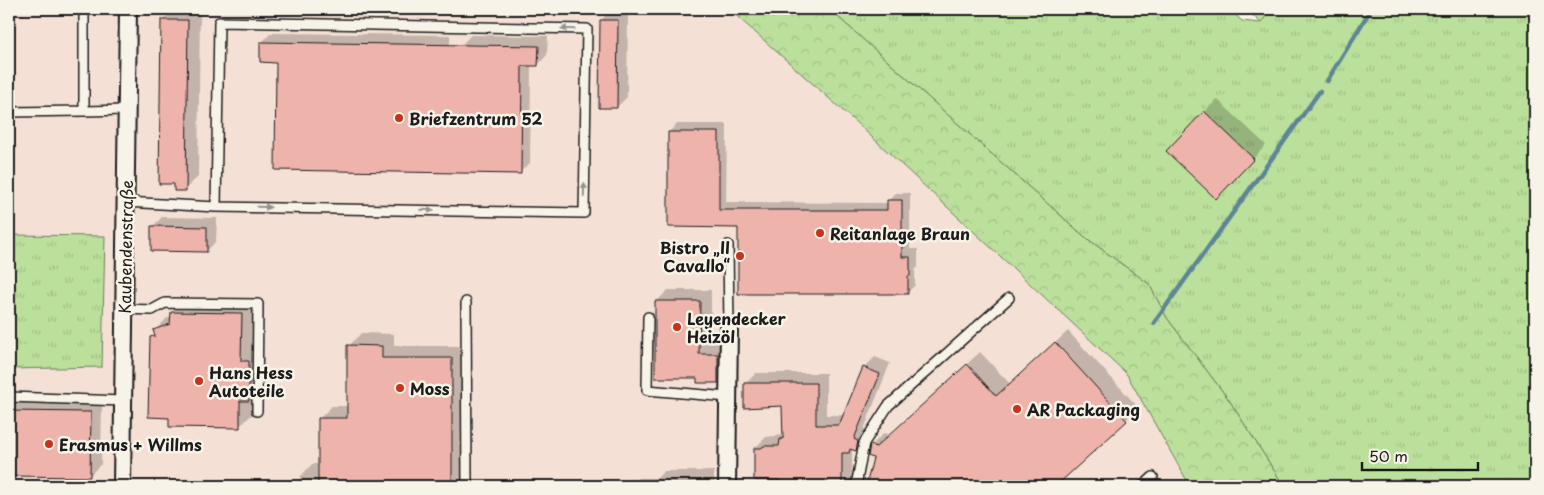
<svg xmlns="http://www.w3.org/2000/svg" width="1544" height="495" viewBox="0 0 1544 495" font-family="'Playpen Sans',sans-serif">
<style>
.built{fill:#f4e0d5}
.grass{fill:url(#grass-tufts);stroke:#6c7e5c}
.forest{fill:url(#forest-crowns);stroke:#6c7e5c}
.shadow{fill:#0003}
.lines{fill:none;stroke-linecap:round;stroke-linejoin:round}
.stream{stroke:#5c8696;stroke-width:4.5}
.building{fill:#eeb3aa;stroke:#1c1c1c}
.service-casing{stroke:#1c1c1c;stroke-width:12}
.minor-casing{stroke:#1c1c1c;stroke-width:20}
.service{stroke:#f7f3e8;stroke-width:9}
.minor{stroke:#f7f3e8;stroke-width:16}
.oneway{fill:#94928c}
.poi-dot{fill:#c8321e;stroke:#f7f3e8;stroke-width:2}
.labels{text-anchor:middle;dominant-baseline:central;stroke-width:5;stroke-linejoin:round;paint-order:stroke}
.poi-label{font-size:16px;font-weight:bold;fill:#1c1c1c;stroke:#f7f3e8;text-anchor:start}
.street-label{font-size:16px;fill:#1c1c1c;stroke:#f7f3e8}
</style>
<defs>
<pattern id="grass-tufts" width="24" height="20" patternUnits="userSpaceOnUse" patternTransform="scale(1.25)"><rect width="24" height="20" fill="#bbe09b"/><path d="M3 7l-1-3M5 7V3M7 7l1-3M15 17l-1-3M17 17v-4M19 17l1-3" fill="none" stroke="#a0c085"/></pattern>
<pattern id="forest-crowns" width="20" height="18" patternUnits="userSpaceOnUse" patternTransform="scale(1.25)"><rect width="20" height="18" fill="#bbe09b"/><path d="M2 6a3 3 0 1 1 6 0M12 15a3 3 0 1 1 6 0" fill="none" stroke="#a0c085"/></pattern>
</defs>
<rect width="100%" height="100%" fill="#f7f3e8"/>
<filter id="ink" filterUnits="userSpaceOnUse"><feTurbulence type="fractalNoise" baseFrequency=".02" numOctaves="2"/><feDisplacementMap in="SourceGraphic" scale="10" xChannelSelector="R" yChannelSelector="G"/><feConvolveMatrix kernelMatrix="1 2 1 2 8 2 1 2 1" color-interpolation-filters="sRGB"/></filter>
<g filter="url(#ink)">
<!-- built -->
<path class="built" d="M9 9H729L860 126 1126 373 1190 486H9V369L102 366 105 237 9 235Z"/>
<!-- grass -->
<path class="grass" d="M829 9H1229L1242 21 1260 23 1271 9H1535V486H1284L1229 400 1167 318 1149 284 1085 237Z
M9 235 105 236 102 367 9 369Z"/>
<!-- forest -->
<path class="forest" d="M729 9H829L1085 237 1149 284 1167 318 1229 400 1284 486H1190L1126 373 860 126Z
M1246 9H1271L1261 23Z"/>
<!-- shadow -->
<path class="shadow" d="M174 9H200L198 177 185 189 162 21Z
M611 10 628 11 627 97 617 107 601 20Z
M271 33 450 35V75L461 45 471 35 548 36 547 55 538 65 531 64 530 163 520 172 278 62 261 43Z
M1217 99 1266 145 1229 185 1205 112Z
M677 124H727L726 202 888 203V201L896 193H910V249H918V267L915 270V285L907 293 739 227 669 226V132Z
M9 126H11L10 159 9 160Z
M162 217 217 218 216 241 207 251 152 227Z
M668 290H711V342H729V370L717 382 698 377 656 302Z
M185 300 254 301 253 349H261V387L252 395V414L239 427 170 416 151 338 155 333V331L167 318 172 317V312Z
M1068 331 1139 408 1054 486H868L874 458 871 446 884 433 890 435 980 352 1010 384Z
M361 333 394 334V346H464V486H300V477L312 464H319V419L332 406H349V346Z
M875 357 890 363 864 429 868 430 866 439 856 450 852 448V486H781V479L755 448 766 437 784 435V405L745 384 756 373H826V415H845L864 368Z
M9 399 102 400 101 464 89 476 9 475Z
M664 471H714V486H630L638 478H657Z"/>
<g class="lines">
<!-- stream -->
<path class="stream" d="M1327 81 1371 9
M1154 323 1320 91"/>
</g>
<!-- building -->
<path class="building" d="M161 20H188L186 191H174V184H159Z
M600 20H618L617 108H599Z
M260 42 539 46 538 66H522L521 174 275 170 276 63 260 62Z
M1204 111 1254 159 1216 199 1166 151Z
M668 132H719V210H887V200H902V257H910V276H908V294H738V228L668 227Z
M151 226 207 227V252L151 251Z
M655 301H700L699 354H718V383H697V378H655Z
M171 312 242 313 241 361H249V401H240V428L169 427V418L148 417 150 337 155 336 153 330 170 324Z
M1055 342 1127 421 1056 486H866L873 458 868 456 870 445 876 447 967 364 996 396Z
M347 345 382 346V358H452V486H318V418H347Z
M863 367 880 374 854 439 858 441 856 451 850 449 849 453H842V486H779V480H754V448H761L764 446H779L780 439H783L782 406 744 408V383H816V425H839Z
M9 411 91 412 90 477 9 476Z"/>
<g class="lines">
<defs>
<path id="service" d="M84 111 127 110
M9 112 84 111V9
M125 202 216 207 584 213 587 29 219 22 216 207
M728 245 729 328
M466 302 467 486
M124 309 152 310 165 303 258 304 257 411
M648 317 647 390 728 397
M9 397 123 401
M856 486 864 443 888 406 1009 298
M1143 486 1153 477"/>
<path id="minor" d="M122 486 128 9
M727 486 729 328"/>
</defs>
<!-- service casing -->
<use href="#service" class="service-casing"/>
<!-- minor casing -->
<use href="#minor" class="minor-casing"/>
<!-- service -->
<use href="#service" class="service"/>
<!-- minor -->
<use href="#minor" class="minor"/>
</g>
<!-- one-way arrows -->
<defs><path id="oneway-solid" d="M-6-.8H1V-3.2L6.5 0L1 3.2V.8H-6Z" transform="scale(1.25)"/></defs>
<g class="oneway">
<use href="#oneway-solid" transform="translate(568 29) rotate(-179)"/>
<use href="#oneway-solid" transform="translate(584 190) rotate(-89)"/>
<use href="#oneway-solid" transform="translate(264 207) rotate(1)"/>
<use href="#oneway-solid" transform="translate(427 210) rotate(1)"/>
</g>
</g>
<!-- markers -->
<g class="poi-dot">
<circle cx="399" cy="118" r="5"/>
<circle cx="820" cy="233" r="5"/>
<circle cx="740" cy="256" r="5"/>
<circle cx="677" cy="327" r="5"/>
<circle cx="199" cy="381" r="5"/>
<circle cx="400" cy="388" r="5"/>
<circle cx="1017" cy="409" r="5"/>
<circle cx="49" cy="444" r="5"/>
</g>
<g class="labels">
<!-- poi labels -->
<g class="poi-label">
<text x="409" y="118">Briefzentrum 52</text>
<text x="830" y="233">Reitanlage Braun</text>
<text x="730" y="247" text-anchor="end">Bistro „Il<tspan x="730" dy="18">Cavallo“</tspan></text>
<text x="687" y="318">Leyendecker<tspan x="687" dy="18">Heizöl</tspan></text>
<text x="209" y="372">Hans Hess<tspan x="209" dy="18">Autoteile</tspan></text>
<text x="410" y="388">Moss</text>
<text x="1027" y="409">AR Packaging</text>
<text x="59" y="444">Erasmus + Willms</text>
</g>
<!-- street labels -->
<g class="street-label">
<text transform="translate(125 247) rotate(-89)">Kaubendenstraße</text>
</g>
</g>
<!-- margin -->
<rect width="1544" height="495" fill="none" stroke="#f7f3e8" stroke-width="30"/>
<rect x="15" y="15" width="1514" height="465" fill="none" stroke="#1c1c1c" stroke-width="2" filter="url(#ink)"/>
<!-- scale -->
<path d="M1362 462v8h116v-8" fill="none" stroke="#1c1c1c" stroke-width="2.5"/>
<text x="1369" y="462" font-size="15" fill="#1c1c1c" stroke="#f7f3e8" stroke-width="4" paint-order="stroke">50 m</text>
</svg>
